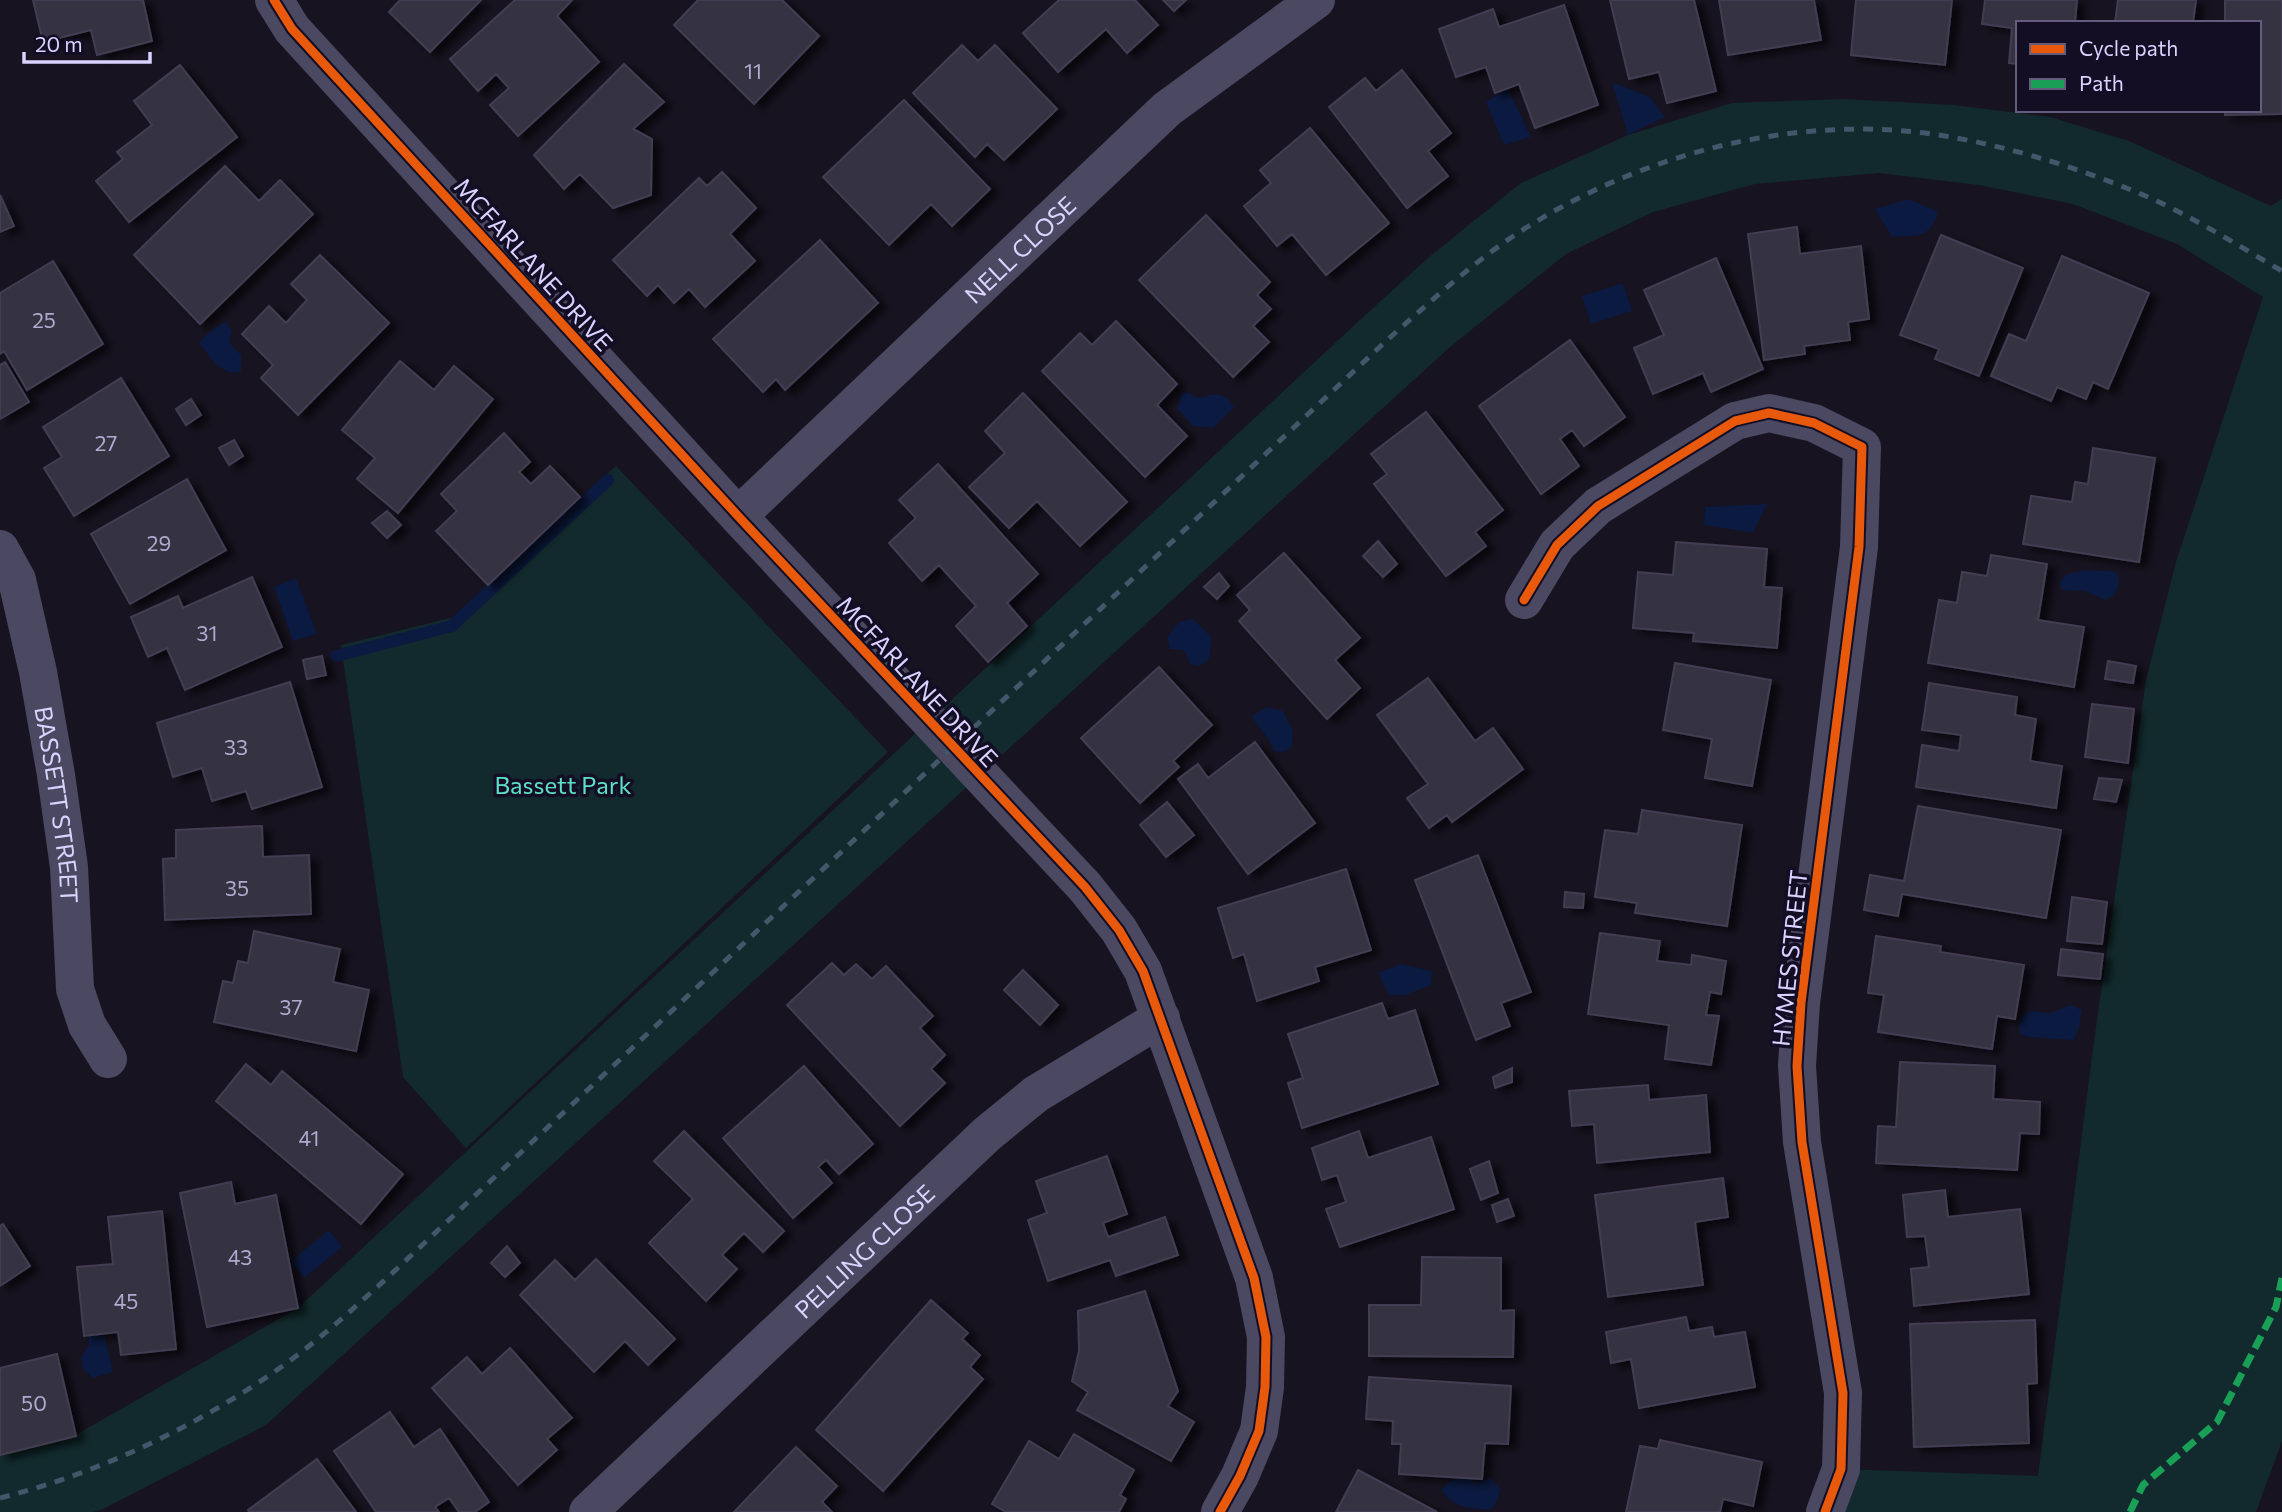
<svg xmlns="http://www.w3.org/2000/svg" width="2282" height="1512" viewBox="0 0 2282 1512" font-family="Commissioner,sans-serif">
<style>
.green{fill:#122a2d}
.water{fill:#0b1a40}
.lines{fill:none;stroke-linecap:round;stroke-linejoin:round}
.stream{stroke:#0b1a40;stroke-width:12}
.building{fill:#353142;stroke:#433e53;stroke-width:2;filter:url(#shadow)}
.minor{stroke:#4b4861;stroke-width:38}
.rail{stroke:#43576a;stroke-width:5;stroke-dasharray:10 9;stroke-linecap:butt}
.quiet{stroke:#1a9f57;stroke-width:7;stroke-dasharray:14 7;stroke-linecap:butt}
.cycleway-casing{stroke:#140e25;stroke-width:13}
.cycleway{stroke:#e8590c;stroke-width:9}
.labels{text-anchor:middle;dominant-baseline:central;stroke-width:7;stroke-linejoin:round;paint-order:stroke}
.number-label{font-size:21px;fill:#b1aad0}
.street-label{font-size:24px;fill:#dad2ff;stroke:#140e25}
.park-label{font-size:24px;fill:#5de0c6;stroke:#140e25}
</style>
<defs>
<filter id="shadow"><feDropShadow dx="8" dy="4.5" stdDeviation="3.5" flood-color="#0009"/></filter>
</defs>
<rect width="100%" height="100%" fill="#171320"/>
<!-- green -->
<path class="green" d="M1844 99 1953 105 2050 117 2129 141 2271 206 2282 199V1441L2256 1512H1823L1841 1469 2038 1476 2094 1041 2146 680 2176 562 2263 297 2177 244 2073 204 1979 185 1879 173 1755 184 1653 212 1566 254 1450 347 266 1425 101 1510 93 1512H0V1455L72 1437 298 1308 1361 319 1429 257 1521 183 1628 135 1732 103Z
M616 466 888 752 466 1148 403 1077 341 645 455 617Z"/>
<!-- water -->
<path class="water" d="M1612 82 1650 97 1665 117 1628 135Z
M1508 89 1531 137 1504 145 1486 102Z
M1909 199 1938 212C1930 240 1917 235 1892 237L1875 209Z
M1623 283 1632 311 1591 324 1582 296Z
M226 321 232 332 229 342 241 355V371C221 378 210 356 199 343L209 332Z
M1187 392 1199 398C1215 393 1225 391 1234 407L1213 428 1193 426 1177 408 1182 394Z
M1767 504 1753 533 1704 525 1705 507Z
M2086 570 2110 571 2118 574C2120 587 2118 594 2106 600L2084 591 2061 590V580L2067 574Z
M296 578 317 634 293 641 274 587Z
M1193 619 1212 638 1209 659 1200 666 1190 664 1184 650 1170 649 1167 637 1179 622Z
M1267 707 1283 711 1293 731 1292 747 1284 752 1274 751C1270 737 1258 728 1251 716Z
M1401 964 1432 971 1431 985 1406 995H1389L1378 973Z
M2071 1005 2082 1010 2079 1027 2074 1040 2028 1037 2020 1034 2018 1023 2025 1013 2033 1011 2050 1013Z
M329 1230 342 1247 304 1278 291 1261Z
M102 1326 113 1372 93 1378 83 1369 81 1357 89 1345 88 1328Z
M1464 1473 1476 1483 1489 1477 1501 1489 1495 1505 1490 1510C1469 1508 1455 1509 1442 1491L1446 1484Z"/>
<g class="lines">
<!-- stream -->
<path class="stream" d="M336 656 452 626 608 480"/>
</g>
<!-- building -->
<path class="building" d="M33 0H143L152 41 97 55 91 30 43 42Z
M400 0H481L430 52 389 12Z
M515 0H572L557 16 599 62 518 136 490 105 509 88 496 74 478 91 450 59Z
M698 0H782L819 36 754 104 674 25Z
M1059 0H1135L1158 25 1127 53 1106 29 1058 72 1023 33Z
M1163 0H1186L1174 11Z
M1610 0H1694L1716 91 1667 103 1659 72 1629 79Z
M1719 0H1814L1821 40 1728 55Z
M1856 0H1952L1945 65 1851 55Z
M1985 0H2077L2075 23H2018V64L2009 63 2012 28 1982 24Z
M2118 0H2196L2193 23H2115Z
M2225 0H2282V114L2225 115V110H2259V23H2225Z
M1564 5 1598 105 1535 128 1519 84 1495 93 1486 67 1456 77 1439 29 1493 9 1499 27Z
M962 45 978 61 995 45 1057 109 1004 160 987 144 975 157 913 93Z
M624 64 664 102 633 129 652 139 651 195 613 208 580 174 564 189 534 155Z
M180 65 237 137 129 222 96 181 123 159 117 152 152 125 134 101Z
M1402 70 1451 133 1428 151 1448 176 1407 208 1329 107 1365 78 1376 91Z
M904 100 990 189 952 226 931 204 889 245 823 177Z
M1310 128 1389 223 1326 275 1292 234 1277 246 1244 206 1271 183 1260 170Z
M225 166 259 201 280 180 313 214 200 324 134 255Z
M722 172 756 208 730 234 755 261 705 307 689 289 674 303 658 285 647 296 613 260 699 178 707 186Z
M0 195 14 226 0 232Z
M1206 215 1270 282 1257 295 1271 309 1253 326 1269 342 1233 377 1139 280Z
M1797 227 1800 254 1861 246 1869 319 1848 322 1850 340 1804 346 1805 354 1764 360 1748 234Z
M1941 235 2023 268 1979 376 1935 359 1939 349 1900 335Z
M820 240 878 303 785 390 776 379 763 392 713 339Z
M320 255 389 323 298 415 261 378 273 365 242 334 269 306 286 323 307 300 291 284Z
M2062 256 2149 293 2108 389 2093 382 2086 399 2057 387 2051 401 1991 376 2009 334 2026 341Z
M1716 258 1763 369 1711 392 1703 373 1653 394 1634 348 1664 335 1644 290Z
M53 261 103 344 27 390 4 351 0 354V293Z
M1116 321 1177 384 1157 405 1187 436 1145 477 1042 371 1080 333 1092 345Z
M1570 340 1625 417 1584 446 1572 430 1560 439 1579 466 1541 494 1479 406Z
M400 361 434 390 454 366 493 399 398 513 357 479 375 458 342 430Z
M5 362 29 402 0 419V365Z
M121 378 169 456 74 516 44 468 62 457 43 427Z
M1023 393 1127 502 1080 546 1037 501 1009 528 969 487 1005 453 985 431Z
M191 399 201 415 186 425 176 409Z
M1426 412 1503 510 1475 532 1486 546 1446 576 1374 484 1387 474 1371 454Z
M504 433 530 462 519 472 531 484 550 466 580 497 488 585 436 531 457 511 441 494Z
M234 440 243 456 229 465 219 448Z
M2093 448 2155 458 2139 562 2023 544 2031 496 2072 502 2075 482 2088 484Z
M938 464 1038 574 1007 603 1027 626 988 662 956 626 976 606 939 565 922 581 889 543 916 518 899 500Z
M187 479 226 550 130 604 91 534Z
M387 511 401 525 387 538 372 523Z
M1378 541 1397 564 1383 577 1363 556Z
M1676 542 1767 549 1764 587 1782 588 1777 648 1693 641 1694 633 1633 628 1638 572 1673 575Z
M1284 553 1360 638 1335 660 1360 688 1327 719 1239 621 1250 610 1237 595Z
M1991 555 2047 564 2038 620 2084 627 2074 687 1928 663 1939 600 1957 603 1962 572 1987 576Z
M1219 573 1229 586 1217 599 1204 587Z
M252 577 282 647 185 690 167 648 148 657 131 617 178 596 183 608Z
M322 656 326 675 307 679 303 660Z
M2108 661 2136 666 2133 683 2105 679Z
M1675 663 1771 680 1752 786 1705 778 1712 739 1663 730Z
M1159 667 1212 725 1173 761 1179 767 1140 803 1081 738Z
M1428 678 1475 741 1493 728 1523 769 1452 822 1447 815 1429 828 1407 798 1428 784 1377 715Z
M290 682 322 787 252 809 246 791 212 801 202 768 173 777 157 723Z
M1929 683 2017 697 2015 715 2036 719 2030 761 2062 766 2056 808 1916 787 1922 745 1959 751 1961 735 1922 730Z
M2092 704 2134 709 2128 763 2085 757Z
M1255 742 1315 823 1248 874 1178 779 1198 764 1208 778Z
M2099 778 2122 780 2116 802 2094 799Z
M1167 802 1194 835 1166 857 1140 825Z
M1918 806 2061 830 2046 918 1902 894 1898 916 1864 910 1870 875 1904 881Z
M1642 810 1742 825 1727 926 1635 913 1637 903 1595 897 1605 830 1638 834Z
M262 826 263 857 309 855 311 914 165 920 163 859 176 858V830Z
M1478 855 1531 992 1501 1003 1510 1026 1476 1040 1415 880Z
M1346 869 1371 950 1315 967 1319 981 1257 1001 1244 954 1233 958 1218 908Z
M1565 892 1584 894 1583 908 1564 907Z
M2072 897 2107 902 2102 944 2067 941Z
M254 931 340 949 333 982 369 990 356 1051 214 1022 223 981 233 983 238 961 248 963Z
M1600 933 1660 941 1657 961 1691 965 1692 955 1726 961 1721 994 1710 992 1706 1015 1719 1016 1711 1065 1665 1059 1669 1025 1588 1014Z
M1876 936 1941 946 1940 952 2024 965 2015 1019 1997 1016 1992 1049 1878 1032 1884 995 1868 993Z
M2061 949 2103 954 2100 979 2058 975Z
M832 963 844 975 856 964 872 979 886 966 933 1016 920 1028 945 1055 931 1069 945 1083 900 1126 787 1005Z
M1023 970 1058 1005 1040 1025 1004 990Z
M1382 1003 1388 1019 1415 1010 1438 1084 1302 1128 1288 1083 1303 1078 1288 1034Z
M1900 1062 1995 1066 1993 1099 2040 1102 2039 1134 2020 1133 2017 1170 1876 1163 1878 1126 1896 1127Z
M246 1064 271 1085 282 1071 403 1174 361 1224 216 1101Z
M804 1066 873 1144 839 1174 826 1160 818 1167 832 1183 793 1218 723 1138Z
M1512 1068V1082L1495 1088 1493 1077Z
M1648 1085 1649 1100 1706 1095 1710 1152 1597 1163 1594 1124 1572 1126 1569 1091Z
M684 1131 784 1231 763 1252 744 1233 722 1255 737 1269 706 1301 649 1243 693 1199 654 1161Z
M1359 1131 1368 1158 1431 1137 1454 1209 1340 1247 1326 1209 1346 1202 1337 1175 1322 1180 1312 1148Z
M1107 1156 1127 1214 1103 1223 1108 1237 1165 1217 1178 1255 1116 1276 1110 1260 1048 1281 1028 1220 1047 1213 1036 1181Z
M1489 1161 1498 1193 1481 1200 1470 1169Z
M1723 1178 1728 1217 1695 1222 1703 1285 1608 1297 1595 1195Z
M231 1182 235 1204 276 1195 298 1308 207 1327 180 1193Z
M1945 1190 1948 1217 2020 1209 2029 1294 1914 1306 1911 1269 1929 1267 1925 1236 1907 1237 1903 1195Z
M1508 1199 1514 1216 1497 1222 1492 1205Z
M162 1211 176 1349 121 1355 118 1332 84 1336 77 1267 113 1264 108 1217Z
M3 1224 30 1266 0 1286V1226Z
M507 1246 520 1263 505 1277 491 1263Z
M1422 1257 1501 1258V1311L1514 1310 1513 1357 1369 1356V1305H1421Z
M596 1259 675 1339 648 1365 625 1341 594 1372 520 1295 555 1260 575 1280Z
M1145 1291 1178 1391 1168 1406 1194 1422 1171 1461 1077 1410 1088 1392 1072 1381 1079 1351 1078 1311Z
M931 1300 968 1333 962 1339 980 1355 970 1367 983 1379 883 1491 816 1430Z
M1686 1317 1689 1331 1712 1327 1714 1337 1745 1332 1755 1387 1639 1408 1631 1359 1611 1363 1606 1332Z
M2035 1320 2037 1383 2027 1384 2029 1443 1914 1447 1910 1324Z
M510 1348 572 1418 547 1439 557 1450 518 1485 432 1388 467 1357 482 1374Z
M57 1354 76 1436 0 1455V1368Z
M1369 1377 1511 1386 1508 1444 1485 1443 1482 1479 1399 1474 1401 1444H1392L1393 1421 1366 1419Z
M390 1412 414 1447 440 1429 489 1502 475 1512H459L449 1498 435 1507 439 1512H376L334 1451Z
M1074 1434 1134 1470 1120 1495 1126 1499 1119 1512H1006L992 1504 1029 1441 1059 1459Z
M1660 1440 1762 1462 1753 1506 1723 1499 1720 1512H1626L1640 1446 1658 1449Z
M796 1447 837 1486 822 1502 832 1512H734Z
M317 1459 356 1512H249L248 1510Z
M1358 1470 1437 1512H1336Z"/>
<g class="lines">
<!-- minor -->
<g class="minor">
<path d="M274 0 292 29 738 516 1085 887 1119 930 1143 971 1254 1278 1266 1337 1265 1387 1259 1431 1240 1476 1220 1512"/>
<path id="s1" d="M738 516 1167 109 1316 0"/>
<path id="s2" d="M0 549 17 580 38 672 56 775 69 867 75 989 87 1025 108 1059"/>
<path d="M1524 600 1557 545 1598 506 1735 421 1769 413 1814 423 1862 447 1859 547 1801 1003 1797 1066 1802 1142 1843 1393 1841 1469 1825 1512"/>
<path id="s3" d="M588 1512 987 1134 1036 1094 1161 1018"/>
</g>
<!-- rail -->
<path class="rail" d="M0 1498C100 1473 200 1425 284 1365 320 1339 353 1309 386 1279L1386 341C1429 303 1473 262 1521 231 1645 151 1805 111 1951 137 2018 149 2085 170 2148 197 2193 217 2239 246 2282 271"/>
<!-- quiet -->
<path class="quiet" d="M2130 1512 2143 1485 2217 1422 2276 1307 2282 1278"/>
<defs>
<path id="cycleway" d="M274 0 292 29 738 516 1085 887 1119 930 1143 971 1254 1278 1266 1337 1265 1387 1259 1431 1240 1476 1220 1512
M1524 600 1557 545 1598 506 1735 421 1769 413 1814 423 1862 447 1859 547 1801 1003 1797 1066 1802 1142 1843 1393 1841 1469 1825 1512"/>
</defs>
<!-- cycleway casing -->
<use href="#cycleway" class="cycleway-casing"/>
<!-- cycleway -->
<use href="#cycleway" class="cycleway"/>
</g>
<g class="labels">
<!-- number labels -->
<g class="number-label">
<text x="753" y="70">11</text>
<text x="44" y="319">25</text>
<text x="106" y="442">27</text>
<text x="159" y="542">29</text>
<text x="207" y="632">31</text>
<text x="236" y="746">33</text>
<text x="237" y="887">35</text>
<text x="291" y="1006">37</text>
<text x="309" y="1137">41</text>
<text x="240" y="1256">43</text>
<text x="126" y="1300">45</text>
<text x="34" y="1402">50</text>
</g>
<!-- street labels -->
<g class="street-label">
<text stroke="none"><textPath href="#s1" startOffset="388">NELL CLOSE</textPath></text>
<text transform="translate(534 264) rotate(48)">MCFARLANE DRIVE</text>
<text transform="translate(918 681) rotate(47)">MCFARLANE DRIVE</text>
<text stroke="none"><textPath href="#s2" startOffset="264">BASSETT STREET</textPath></text>
<text transform="translate(1789 958) rotate(-84)">HYMES STREET</text>
<text stroke="none"><textPath href="#s3" startOffset="380">PELLING CLOSE</textPath></text>
</g>
<!-- park labels -->
<g class="park-label">
<text x="563" y="784">Bassett Park</text>
</g>
</g>
<!-- legend -->
<rect x="2016" y="21" width="245" height="91" fill="#140e25" stroke="#635c7c" stroke-width="2"/>
<rect x="2030" y="44" width="35" height="10" fill="#e8590c" stroke="#635c7c" stroke-width="2"/>
<text x="2079" y="56" font-size="21" fill="#dad2ff">Cycle path</text>
<rect x="2030" y="79" width="35" height="10" fill="#1a9f57" stroke="#635c7c" stroke-width="2"/>
<text x="2079" y="91" font-size="21" fill="#dad2ff">Path</text>
<!-- scale -->
<path d="M24 52v10h126v-10" fill="none" stroke="#dad2ff" stroke-width="3.5"/>
<text x="35" y="52" font-size="21" fill="#dad2ff" stroke="#140e25" stroke-width="5" paint-order="stroke">20 m</text>
</svg>
